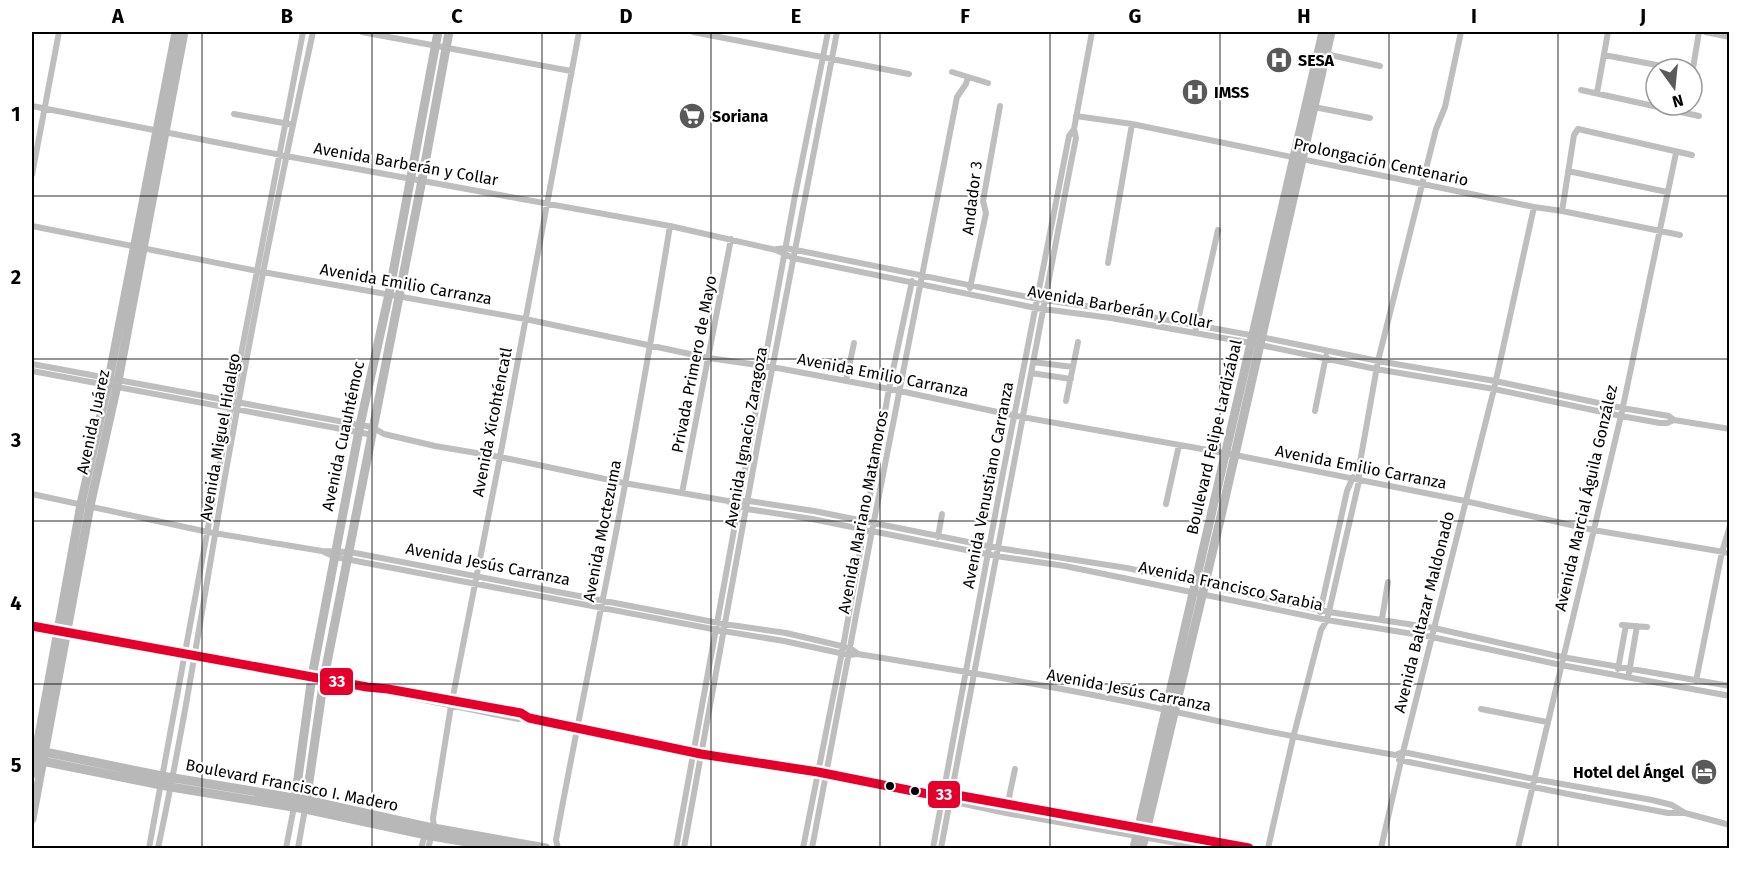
<svg xmlns="http://www.w3.org/2000/svg" width="1761" height="880" viewBox="0 0 1761 880" font-family="'Fira Sans',sans-serif">
<style>
.lines{fill:none;stroke-linecap:round;stroke-linejoin:round}
.street{stroke:#bebebe;stroke-width:6}
.secondary{stroke:#b8b8b8;stroke-width:9}
.bus-1-casing{stroke:#fff;stroke-width:14}
.bus-1{stroke:#e4002b;stroke-width:9}
.grid{fill:none;stroke:#000;stroke-width:1.5;stroke-opacity:0.55}
.bus-dot{fill:#000;stroke:#fff;stroke-width:2}
.labels{text-anchor:middle;dominant-baseline:central;stroke-width:4.5;stroke-linejoin:round;paint-order:stroke}
.poi-label{font-size:16px;font-weight:bold;fill:#000;stroke:#fff;text-anchor:start}
.street-label{font-size:16px;fill:#000;stroke:#fff}
.line-badge{stroke:#fff;stroke-width:2}
.badge-label{font-size:16px;text-anchor:middle;font-weight:bold;fill:#fff}
.neatline{fill:none;stroke:#000;stroke-width:2}
.grid-label{font-size:20px;text-anchor:middle;font-weight:bold;fill:#000}
</style>
<rect width="100%" height="100%" fill="#fff"/>
<g class="lines">
<!-- street -->
<path class="street" d="M362 32 571 71
M693 32 909 74
M1705 32 1730 37
M1326 54 1380 66
M1604 55 1678 69
M952 72 988 83
M1692 74 1699 32
M1581 90 1699 116
M1597 93 1608 32
M32 106 286 156 670 226 776 250 793 258 1036 308 1111 318 1251 343 1376 369 1494 389 1621 416 1660 423H1667L1674 420
M1314 107 1370 118
M234 114 289 124
M1076 116 1132 124 1534 207 1562 211 1680 235
M1568 171 1667 192
M32 175 59 32
M1562 211 1574 135 1578 129 1692 155
M32 226 257 271 525 319 709 358 772 367 900 391 1016 416 1225 453 1465 501 1593 530 1730 553
M777 249 786 248 1038 299 1113 310 1261 337 1378 361 1495 381 1622 408 1669 416 1674 420 1730 429
M1108 263 1132 124
M970 288 986 213 983 201 1000 106
M1196 329 1218 230
M1033 362 1073 367
M32 364 360 425 372 427 384 434 435 446 500 457 624 483 728 501H749L814 511 998 548 1127 568 1329 612 1434 628 1562 657 1730 686
M32 371 373 435
M1031 373 1071 379
M846 381 854 343
M1066 401 1078 342
M1315 411 1326 356
M682 493 731 239
M32 494 208 532 322 551 350 552 724 624 786 633 850 648 858 654
M729 502 747 509 812 519 996 556 1065 566 1327 620 1432 637 1561 665 1730 696
M1166 504 1179 445
M938 537 942 514
M322 551 335 557 723 631 784 641 849 655 858 654C961 671 1065 688 1167 710 1243 727 1319 742 1395 755L1403 752 1534 779 1652 800 1672 805 1685 813
M1320 612 1347 491 1353 477
M1382 619 1388 582
M1622 625 1647 627
M32 626 367 687 388 689 521 713 529 718 701 754 818 772 933 795 951 794 1249 848
M1618 669 1626 625
M1629 673 1637 626
M1696 681 1722 552 1730 526
M370 689 518 719 527 718
M1481 709 1547 722
M1399 760 1573 795 1668 813H1685L1730 825
M937 798 1006 813 1205 848
M1007 807 1015 769
M149 848 217 479 303 32
M158 848C184 727 203 604 224 482 251 331 280 181 313 32
M286 848 294 807
M298 848 305 809
M421 848 426 832
M428 848 434 828 433 818 451 706 500 457 579 32
M558 848 556 840C570 762 586 685 601 608 627 481 649 354 670 226
M676 848 794 201 828 32
M684 848 759 437 837 32
M803 848 843 647 889 389 912 281
M812 848 872 531 957 97 966 84 968 77
M933 848 1002 478 1069 136 1074 129
M941 848 1070 168 1076 138 1074 129 1092 32
M1268 848 1293 738 1321 630 1327 620 1356 494 1359 481V468L1378 361 1436 129 1445 107 1461 32
M1381 848 1403 752 1494 389 1534 207
M1518 848 1621 416 1676 153"/>
<!-- secondary -->
<path class="secondary" d="M40 751 162 776 306 800 428 827 546 848
M37 760 171 787 305 809 431 836 503 848
M32 774 81 504 109 379 176 32
M294 807 312 676 336 550 360 425 389 294 438 32
M305 809 324 678 422 180 449 32
M32 819 90 506 118 381 184 32
M1134 848 1323 32
M1142 848 1221 516 1331 32"/>
<defs>
<path id="bus-1" d="M32 626 367 687 388 689 521 713 529 718 701 754 818 772 933 795 951 794 1249 848"/>
</defs>
<!-- bus-1 casing -->
<use href="#bus-1" class="bus-1-casing"/>
<!-- bus-1 -->
<use href="#bus-1" class="bus-1"/>
</g>
<!-- grid -->
<path class="grid" d="M202 32V848M372 32V848M542 32V848M711 32V848M880 32V848M1050 32V848M1220 32V848M1389 32V848M1558 32V848M32 196H1730M32 359H1730M32 521H1730M32 684H1730"/>
<!-- icons -->
<defs>
<symbol id="hospital-disc" viewBox="-11 -11 22 22"><circle r="9.5" fill="#595959" stroke="#fff"/><path d="M-5-5h3v3.5h4V-5h3V5h-3V1.5h-4V5h-3Z" fill="#fff"/></symbol>
<symbol id="supermarket-disc" viewBox="-11 -11 22 22"><circle r="9.5" fill="#595959" stroke="#fff"/><path d="M-6-5.5h2.5l.6 2H6L4.5 2H-2.5L-4.4-4H-6ZM-1.5 3.2a1.3 1.3 0 1 0 .1 0ZM3 3.2a1.3 1.3 0 1 0 .1 0Z" fill="#fff"/></symbol>
<symbol id="hotel-disc" viewBox="-11 -11 22 22"><circle r="9.5" fill="#595959" stroke="#fff"/><path d="M-6-4.5h1.5V1H6V5H4.5V3h-9V5H-6ZM-4 0a1.8 1.8 0 1 1 3.6 0ZM.5 0V-2.5h3Q6-2.5 6 0Z" fill="#fff"/></symbol>
</defs>
<g fill-rule="evenodd">
<use href="#hospital-disc" x="1264" y="45" width="30" height="30"/>
<use href="#hospital-disc" x="1180" y="77" width="30" height="30"/>
<use href="#supermarket-disc" x="677" y="101" width="30" height="30"/>
<use href="#hotel-disc" x="1689" y="757" width="30" height="30"/>
</g>
<!-- markers -->
<g class="bus-dot">
<circle cx="890" cy="786" r="5"/>
<circle cx="915" cy="791" r="5"/>
</g>
<g class="labels">
<!-- poi labels -->
<g class="poi-label">
<text x="1298" y="60">SESA</text>
<text x="1214" y="92">IMSS</text>
<text x="712" y="116">Soriana</text>
<text x="1684" y="772" text-anchor="end">Hotel del Ángel</text>
</g>
<!-- street labels -->
<g class="street-label">
<text transform="translate(1381 162) rotate(12)">Prolongación Centenario</text>
<text transform="translate(406 164) rotate(10)">Avenida Barberán y Collar</text>
<text transform="translate(972 198) rotate(-83)">Andador 3</text>
<text transform="translate(406 284) rotate(10)">Avenida Emilio Carranza</text>
<text transform="translate(1120 307) rotate(10)">Avenida Barberán y Collar</text>
<text transform="translate(694 364) rotate(-79)">Privada Primero de Mayo</text>
<text transform="translate(883 375) rotate(11)">Avenida Emilio Carranza</text>
<text transform="translate(93 422) rotate(-78)">Avenida Juárez</text>
<text transform="translate(492 422) rotate(-79)">Avenida Xicohténcatl</text>
<text transform="translate(343 436) rotate(-78)">Avenida Cuauhtémoc</text>
<text transform="translate(220 437) rotate(-80)">Avenida Miguel Hidalgo</text>
<text transform="translate(746 437) rotate(-80)">Avenida Ignacio Zaragoza</text>
<text transform="translate(1214 437) rotate(-77)">Boulevard Felipe Lardizábal</text>
<text transform="translate(1361 467) rotate(11)">Avenida Emilio Carranza</text>
<text transform="translate(988 485) rotate(-79)">Avenida Venustiano Carranza</text>
<text transform="translate(1586 498) rotate(-77)">Avenida Marcial Águila González</text>
<text transform="translate(863 512) rotate(-79)">Avenida Mariano Matamoros</text>
<text transform="translate(602 531) rotate(-79)">Avenida Moctezuma</text>
<text transform="translate(488 564) rotate(11)">Avenida Jesús Carranza</text>
<text transform="translate(1231 586) rotate(12)">Avenida Francisco Sarabia</text>
<text transform="translate(1424 612) rotate(-76)">Avenida Baltazar Maldonado</text>
<text transform="translate(1129 690) rotate(11)">Avenida Jesús Carranza</text>
<text transform="translate(292 785) rotate(11)">Boulevard Francisco I. Madero</text>
</g>
</g>
<g class="line-badge">
<rect x="319" y="667" width="35" height="29" rx="6" fill="#e4002b"/>
<rect x="927" y="780" width="34" height="29" rx="6" fill="#e4002b"/>
</g>
<g class="badge-label">
<text x="337" y="687">33</text>
<text x="944" y="800">33</text>
</g>
<!-- border -->
<rect width="1761" height="880" fill="none" stroke="#ffffff" stroke-width="66"/>
<!-- north arrow -->
<g transform="translate(1674 87) rotate(165)"><circle r="28" fill="#ffffff" stroke="#999999" stroke-width="1.5"/>
<path d="M0-4.5L10 22L0 15L-10 22Z" fill="#595959"/>
<text y="-9" font-size="16" font-weight="bold" text-anchor="middle" fill="#000000">N</text>
</g>
<rect x="33" y="33" width="1695" height="814" class="neatline"/>
<g class="grid-label">
<text x="118" y="23">A</text>
<text x="287" y="23">B</text>
<text x="457" y="23">C</text>
<text x="626" y="23">D</text>
<text x="796" y="23">E</text>
<text x="965" y="23">F</text>
<text x="1135" y="23">G</text>
<text x="1304" y="23">H</text>
<text x="1474" y="23">I</text>
<text x="1643" y="23">J</text>
<text x="16" y="121">1</text>
<text x="16" y="284">2</text>
<text x="16" y="447">3</text>
<text x="16" y="610">4</text>
<text x="16" y="772">5</text>
</g>
</svg>
